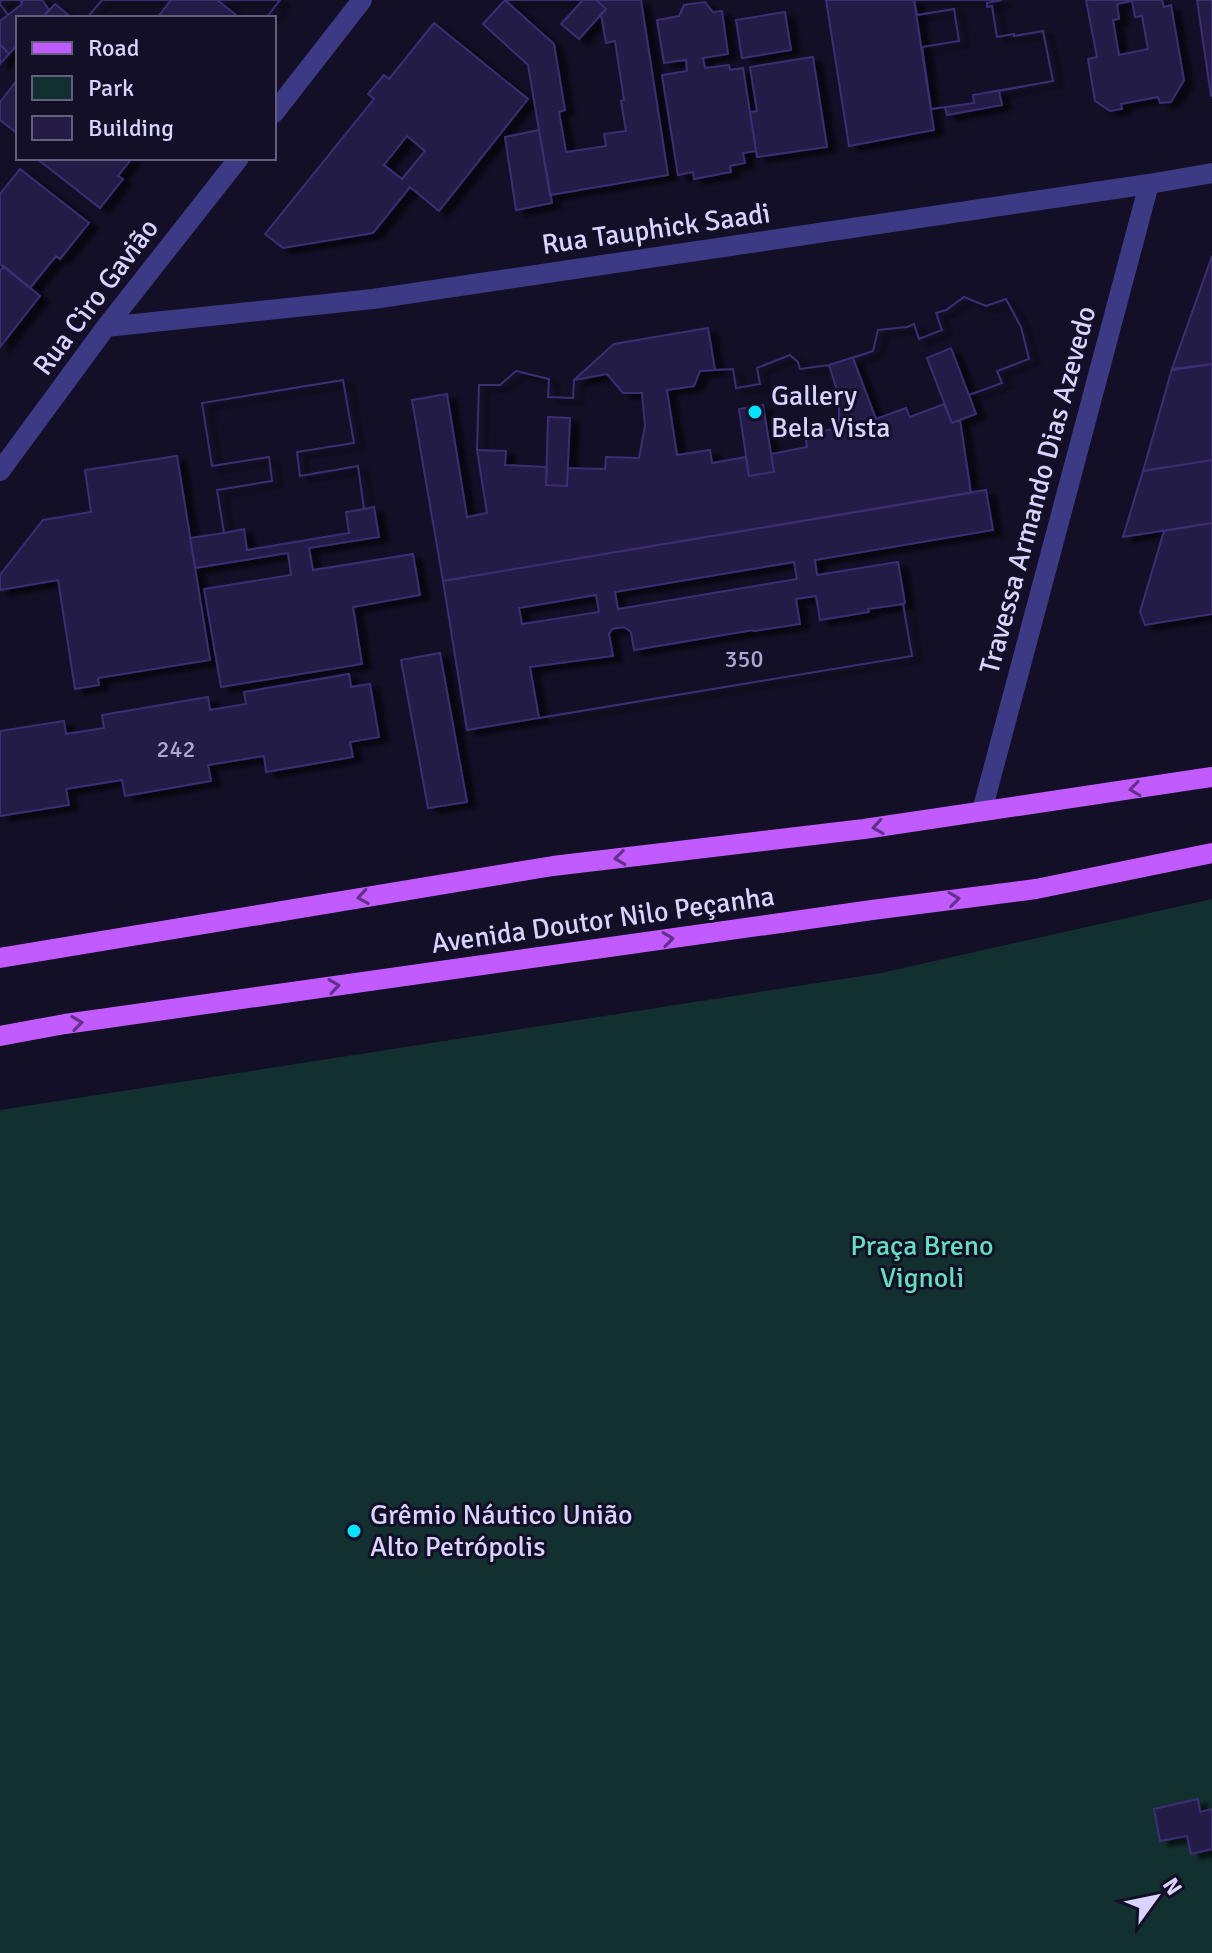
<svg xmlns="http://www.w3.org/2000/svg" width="1212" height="1953" viewBox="0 0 1212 1953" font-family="Signika,sans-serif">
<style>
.green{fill:#12302f}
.building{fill:#241b47;stroke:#3b2d73;stroke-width:2;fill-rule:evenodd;filter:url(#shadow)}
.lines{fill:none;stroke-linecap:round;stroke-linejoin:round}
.minor{stroke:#3d3a85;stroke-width:20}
.major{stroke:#c25bff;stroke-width:20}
.oneway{stroke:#623188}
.poi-dot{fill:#00e5ff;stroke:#130f26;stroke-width:3}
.labels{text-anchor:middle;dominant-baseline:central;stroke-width:6;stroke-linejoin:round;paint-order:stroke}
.number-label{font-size:24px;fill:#aca6d1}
.street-label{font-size:28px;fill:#d9d4ff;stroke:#130f26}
.poi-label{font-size:28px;fill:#d9d4ff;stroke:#130f26;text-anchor:start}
.park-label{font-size:28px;fill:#5fe0c0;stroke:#130f26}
</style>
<defs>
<filter id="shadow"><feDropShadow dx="9" dy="5" stdDeviation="2" flood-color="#0009"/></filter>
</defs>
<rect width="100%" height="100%" fill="#130f26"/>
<!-- green -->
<path class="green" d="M1212 899V1953H0V1110L881 973Z"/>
<!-- building -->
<path class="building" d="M0 0H23L21 2 22 4 8 15 0 4Z
M0 0H42L49 10 42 18H18V44L9 54 0 44V21L8 15 0 4Z
M102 0H280L266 18H87Z
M102 0H171L157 18H87Z
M217 0H280L266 18H240Z
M505 0H641L668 175 550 195 528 65 483 24Z
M505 0H596L606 9 601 14 606 43 615 41 624 100 621 101 626 131 604 134 606 146 566 152 559 112 565 110 554 44Z
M583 0H596L606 9 579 39 561 24Z
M826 0H914L934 130 849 146Z
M914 0H1002L987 3V7L992 6 997 37 1014 34V36L1043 31 1053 81 973 95 974 103 931 109 922 47 959 41 954 9 917 15Z
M914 0H1002L987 3V7L992 6 997 37 1014 34V36L1043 31 1053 81 999 91 1002 105 947 115 945 107 931 109 922 47 959 41 954 9 917 15Z
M1086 0H1162L1164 7 1171 5 1184 80 1171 102 1160 103 1158 97 1121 104 1122 109 1110 111 1095 101 1088 59 1097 57Z
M1197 0H1212V96H1211Z
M1132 1 1135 17 1142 16 1148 49 1119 55 1113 20 1119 19 1117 4Z
M705 2 713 12 722 11 728 54 703 58 705 68 729 65 730 70 743 68 756 151 743 153 745 163 730 166 731 172 694 179 693 172 678 175 662 75 687 71 686 60 664 63 657 20 679 16 684 5Z
M55 4 72 18H42Z
M785 12 791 50 742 58 736 20Z
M434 23 528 99 439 211 410 187 373 233 283 248 265 234 374 99 368 94 384 75 389 79Z
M0 44 9 54 0 64Z
M813 57 827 147 757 157 750 112 757 111 750 67Z
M18 79V134L0 120V102Z
M539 130 552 203 516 210 505 137Z
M407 136 425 151 402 179 384 165Z
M36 158H132L118 176 123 179 100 208Z
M20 169 89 223 60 259 56 256 30 288 0 264V194Z
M1212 256V364L1173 370 1172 369Z
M4 266 40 296 0 347V271Z
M964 297 986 306 1006 299 1021 327 1029 359 997 371 1002 383 969 395 976 414 952 423 944 404 910 417 906 408 876 419 853 358 873 351 878 330 907 327 914 324 919 339 942 330 936 313 946 310Z
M964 297 986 306 1006 299 1021 327 1029 359 997 371 1002 383 969 395 976 414 960 420 971 493 443 581 412 400 447 394 467 517 487 513 477 450 479 385H500L516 371 549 379 548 397 573 398 574 380 614 344 708 328 715 370 733 369 736 388 760 384 757 368 790 355 798 362 800 369 829 365 873 351 878 330 907 327 914 324 919 339 942 330 936 313 946 310Z
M951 348 976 414 952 423 927 358Z
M790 355 798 362 800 369 829 365 839 397V428L805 434 807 447 771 454 774 472 749 476 746 457 712 463 710 450 677 455 667 390 694 386 700 371 715 370 733 369 736 388 760 384 757 368Z
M1212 364V460L1143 471 1172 369Z
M516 371 549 379 548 397 573 398 574 380 607 374 623 393H642L645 426 639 458 606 457 605 469 568 468 567 486 546 485 547 467 505 465 506 451 477 450 479 385H500Z
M343 380 354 443 297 452 300 476 358 466 364 509 346 512 349 533 247 550 244 529 224 533 217 490 272 481 269 457 212 466 202 403Z
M343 380 354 443 297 452 300 476 358 466 364 509 374 507 379 537 309 548 313 570 413 554 420 595 353 607 362 664 221 687 204 589 291 575 288 553 195 568 190 538 224 533 217 490 272 481 269 457 212 466 202 403Z
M763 405 774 472 749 476 739 409Z
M548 417 570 418 567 486 546 485Z
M177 456 210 660 98 678 99 685 75 689 58 580 0 590V575L43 520 91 512 85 470Z
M1212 460V523L1123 537 1143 471Z
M986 490 993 530 815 560 817 575 898 562 905 603 903 604 912 656 467 730 443 581ZM794 562 797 579 618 609 615 592ZM596 595 599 612 522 624 519 608Z
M1212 523V614L1145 625 1140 612 1164 531Z
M816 596 820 620 869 612 868 609 903 604 912 656 539 718 530 667 613 656 609 634 612 629 624 627 631 632 634 650 753 630 754 631 800 624 796 599Z
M440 653 467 802 428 808 401 660Z
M349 674 351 687 370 684 379 737 350 742 353 757 266 772 264 756 208 765 211 781 125 796 122 780 66 789 69 805 0 816V731L64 721 66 734 104 728 102 715 208 697 210 710 246 704 244 692Z
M1198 1799 1200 1812 1212 1809V1849L1191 1854 1187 1836 1160 1841 1154 1809Z"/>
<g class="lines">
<!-- minor -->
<path class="minor" d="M274 113 362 0
M106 327 373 299 1149 184 1212 173
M0 471 106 327 239 158
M982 811 1149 184"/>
<!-- major -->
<path class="major" d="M0 958 553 866 864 829 1212 777
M0 1036 65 1024 872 910 1036 889 1212 853"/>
</g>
<!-- one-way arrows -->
<defs><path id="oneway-chevron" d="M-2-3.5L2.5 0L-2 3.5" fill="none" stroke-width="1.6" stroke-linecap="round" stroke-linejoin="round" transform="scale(2)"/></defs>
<g class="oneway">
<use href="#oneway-chevron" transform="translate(1135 789) rotate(172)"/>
<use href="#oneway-chevron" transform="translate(878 827) rotate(171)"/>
<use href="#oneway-chevron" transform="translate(620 858) rotate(173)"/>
<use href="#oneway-chevron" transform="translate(363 897) rotate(171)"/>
<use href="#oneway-chevron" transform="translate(954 899) rotate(-7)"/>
<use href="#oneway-chevron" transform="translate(668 939) rotate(-8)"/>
<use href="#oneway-chevron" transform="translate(334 986) rotate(-8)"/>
<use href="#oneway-chevron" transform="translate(77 1023) rotate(-8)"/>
</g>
<!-- markers -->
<g class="poi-dot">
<circle cx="755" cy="412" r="8"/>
<circle cx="354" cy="1531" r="8"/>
</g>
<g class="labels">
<!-- number labels -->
<g class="number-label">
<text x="744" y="659">350</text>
<text x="176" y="749">242</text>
</g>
<!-- street labels -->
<g class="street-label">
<text transform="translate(656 229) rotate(-8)">Rua Tauphick Saadi</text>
<text transform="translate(96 297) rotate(-53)">Rua Ciro Gavião</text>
<text transform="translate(1038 490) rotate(-75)">Travessa Armando Dias Azevedo</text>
<text transform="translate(603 920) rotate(-8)">Avenida Doutor Nilo Peçanha</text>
</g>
<!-- poi labels -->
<g class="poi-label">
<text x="771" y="396">Gallery<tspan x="771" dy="32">Bela Vista</tspan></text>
<text x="370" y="1515">Grêmio Náutico União<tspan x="370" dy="32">Alto Petrópolis</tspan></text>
</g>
<!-- park labels -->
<g class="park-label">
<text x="922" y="1246">Praça Breno<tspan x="922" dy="32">Vignoli</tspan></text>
</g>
</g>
<!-- legend -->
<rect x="16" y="16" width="260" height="144" fill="#130f26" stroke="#625e7d" stroke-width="2"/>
<rect x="32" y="42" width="40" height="12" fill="#c25bff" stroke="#625e7d" stroke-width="2"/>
<text x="88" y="56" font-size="24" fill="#d9d4ff">Road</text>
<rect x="32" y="76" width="40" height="24" fill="#12302f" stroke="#625e7d" stroke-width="2"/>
<text x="88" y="96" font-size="24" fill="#d9d4ff">Park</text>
<rect x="32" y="116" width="40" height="24" fill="#241b47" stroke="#625e7d" stroke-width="2"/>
<text x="88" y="136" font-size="24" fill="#d9d4ff">Building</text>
<!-- north arrow -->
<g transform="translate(1156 1897) rotate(57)" stroke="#130f26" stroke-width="6" paint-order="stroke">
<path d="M0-6L14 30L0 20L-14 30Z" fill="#d9d4ff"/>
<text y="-12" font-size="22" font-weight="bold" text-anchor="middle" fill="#d9d4ff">N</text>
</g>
</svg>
